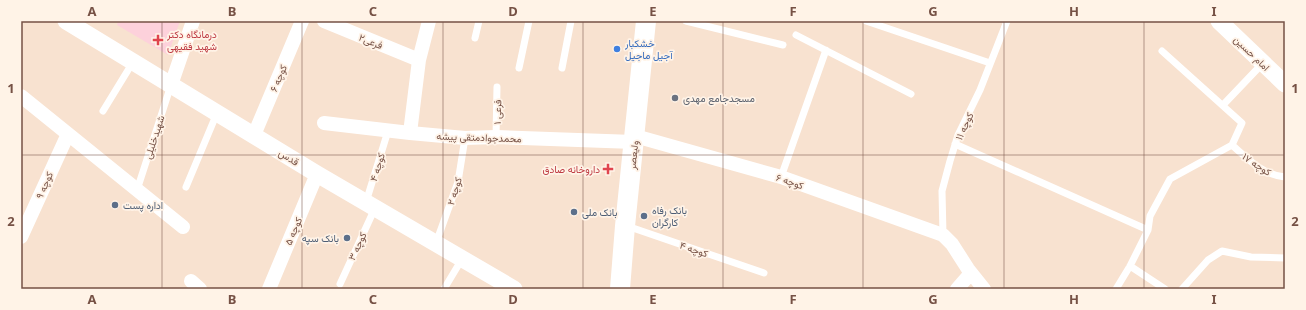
<svg xmlns="http://www.w3.org/2000/svg" width="1306" height="310" viewBox="0 0 1306 310" font-family="'Noto Sans',Vazirmatn,sans-serif">
<style>
.residential{fill:#f8e2d0}
.medical{fill:#fdd1db}
.lines{fill:none;stroke-linecap:round;stroke-linejoin:round}
.service{stroke:#fff;stroke-width:7}
.minor{stroke:#fff;stroke-width:14}
.tertiary{stroke:#fff;stroke-width:17}
.secondary{stroke:#fff;stroke-width:20}
.grid{fill:none;stroke:#765145;stroke-width:1;stroke-opacity:0.55}
.health-dot{fill:#e0444e;stroke:#fff3e7;stroke-width:1.5}
.shop-dot{fill:#3f7fe0;stroke:#fff3e7;stroke-width:1.5}
.worship-dot{fill:#6b7280;stroke:#fff3e7;stroke-width:1.5}
.service-dot{fill:#5c6f8a;stroke:#fff3e7;stroke-width:1.5}
.labels{text-anchor:middle;dominant-baseline:central;stroke-width:3.5;stroke-linejoin:round;paint-order:stroke}
.health-label{font-size:10px;fill:#be3a42;stroke:#fff3e7;text-anchor:start}
.street-label{font-size:10px;fill:#765145;stroke:#fff3e7}
.shop-label{font-size:10px;fill:#366cbe;stroke:#fff3e7;text-anchor:start}
.worship-label{font-size:10px;fill:#5b616d;stroke:#fff3e7;text-anchor:start}
.service-label{font-size:10px;fill:#4e5e75;stroke:#fff3e7;text-anchor:start}
.neatline{fill:none;stroke:#765145;stroke-width:1.5}
.grid-label{font-size:13px;text-anchor:middle;font-weight:bold;fill:#765145}
</style>
<rect width="100%" height="100%" fill="#feefdf"/>
<!-- residential -->
<path class="residential" d="M21 21H1285V289H21Z"/>
<!-- medical -->
<path class="medical" d="M118 21H180L168 55 117 25Z"/>
<g class="lines">
<!-- service -->
<path class="service" d="M686 21 783 45
M866 21 990 63
M796 35 911 94
M475 38 479 21
M519 68 529 21
M562 68 571 21
M1223 105 1263 63
M103 111 133 62
M496 137 497 87
M955 144 1148 230
M1232 145C1248 159 1263 175 1285 177
M781 177 826 50
M186 187 217 113
M137 190 171 85
M366 202 388 131
M627 226 764 273
M943 235 942 191 950 161 958 135 980 90 1007 21
M436 243 458 182 465 138
M1130 266 1165 289
M340 284 375 208
M444 289 462 259
M1116 289 1130 266 1148 230 1150 216 1170 179 1232 145 1242 123 1162 51
M1182 289 1208 260 1222 251 1251 257 1285 258"/>
<!-- minor -->
<path class="minor" d="M324 21 419 60
M171 85 193 21
M21 96 183 227
M324 123 410 133 465 138 496 137 634 142
M410 133 419 60 429 21
M254 135 302 21
M635 136 781 177 943 235 952 244 968 269 984 289
M21 237 68 134
M191 281 200 289
M269 289 317 174
M957 289 971 273"/>
<!-- tertiary -->
<path class="tertiary" d="M66 21 317 174 514 289
M1219 21 1285 84"/>
<!-- secondary -->
<path class="secondary" d="M620 289 625 226 646 21"/>
</g>
<!-- grid -->
<path class="grid" d="M162 21V289M302 21V289M443 21V289M583 21V289M723 21V289M863 21V289M1004 21V289M1144 21V289M21 155H1285"/>
<!-- markers -->
<g class="health-dot">
<path d="M156 34h4v4h4v4h-4v4h-4v-4h-4v-4h4z"/>
<path d="M606 163h4v4h4v4h-4v4h-4v-4h-4v-4h4z"/>
</g>
<circle class="shop-dot" cx="617" cy="49" r="4"/>
<circle class="worship-dot" cx="675" cy="98" r="4"/>
<g class="service-dot">
<circle cx="115" cy="205" r="4"/>
<circle cx="574" cy="212" r="4"/>
<circle cx="644" cy="216" r="4"/>
<circle cx="347" cy="238" r="4"/>
</g>
<g class="labels">
<!-- health labels -->
<g class="health-label">
<text x="167" y="34">درمانگاه دکتر<tspan x="167" dy="12">شهید فقیهی</tspan></text>
<text x="600" y="169" text-anchor="end">داروخانه صادق</text>
</g>
<!-- street labels -->
<g class="street-label">
<text transform="translate(371 41) rotate(22)">فرعی۲</text>
<text transform="translate(1252 53) rotate(44)">امام حسین</text>
<text transform="translate(278 78) rotate(-67)">کوچه ۶</text>
<text transform="translate(497 112) rotate(-89)">فرعی ۱</text>
<text transform="translate(964 126) rotate(-65)">کوچه ۱۱</text>
<text transform="translate(154 137) rotate(-72)">شهیدخلیلی</text>
<text transform="translate(479 137) rotate(2)">محمدجوادمتقی پیشه</text>
<text transform="translate(633 155) rotate(-84)">ولیعصر</text>
<text transform="translate(289 157) rotate(31)">قدس</text>
<text transform="translate(1257 164) rotate(34)">کوچه ۱۷</text>
<text transform="translate(377 167) rotate(-73)">کوچه ۴</text>
<text transform="translate(790 181) rotate(19)">۶ کوچه</text>
<text transform="translate(44 185) rotate(-66)">کوچه ۹</text>
<text transform="translate(454 191) rotate(-73)">کوچه ۲</text>
<text transform="translate(293 231) rotate(-67)">کوچه ۵</text>
<text transform="translate(357 246) rotate(-65)">کوچه ۳</text>
<text transform="translate(694 249) rotate(19)">کوچه ۴</text>
</g>
<!-- shop labels -->
<g class="shop-label">
<text x="625" y="43">خشکبار<tspan x="625" dy="12">آجیل ماجیل</tspan></text>
</g>
<!-- worship labels -->
<g class="worship-label">
<text x="683" y="98">مسجدجامع مهدی</text>
</g>
<!-- service labels -->
<g class="service-label">
<text x="123" y="205">اداره پست</text>
<text x="652" y="210">بانک رفاه<tspan x="652" dy="12">کارگران</tspan></text>
<text x="582" y="212">بانک ملی</text>
<text x="339" y="238" text-anchor="end">بانک سپه</text>
</g>
</g>
<!-- border -->
<rect width="1306" height="310" fill="none" stroke="#fff3e7" stroke-width="44"/>
<rect x="22" y="22" width="1262" height="266" class="neatline"/>
<g class="grid-label">
<text x="92" y="16">A</text>
<text x="232" y="16">B</text>
<text x="373" y="16">C</text>
<text x="513" y="16">D</text>
<text x="653" y="16">E</text>
<text x="793" y="16">F</text>
<text x="933" y="16">G</text>
<text x="1074" y="16">H</text>
<text x="1214" y="16">I</text>
<text x="11" y="93">1</text>
<text x="1295" y="93">1</text>
<text x="11" y="226">2</text>
<text x="1295" y="226">2</text>
<text x="92" y="304">A</text>
<text x="232" y="304">B</text>
<text x="373" y="304">C</text>
<text x="513" y="304">D</text>
<text x="653" y="304">E</text>
<text x="793" y="304">F</text>
<text x="933" y="304">G</text>
<text x="1074" y="304">H</text>
<text x="1214" y="304">I</text>
</g>
</svg>
